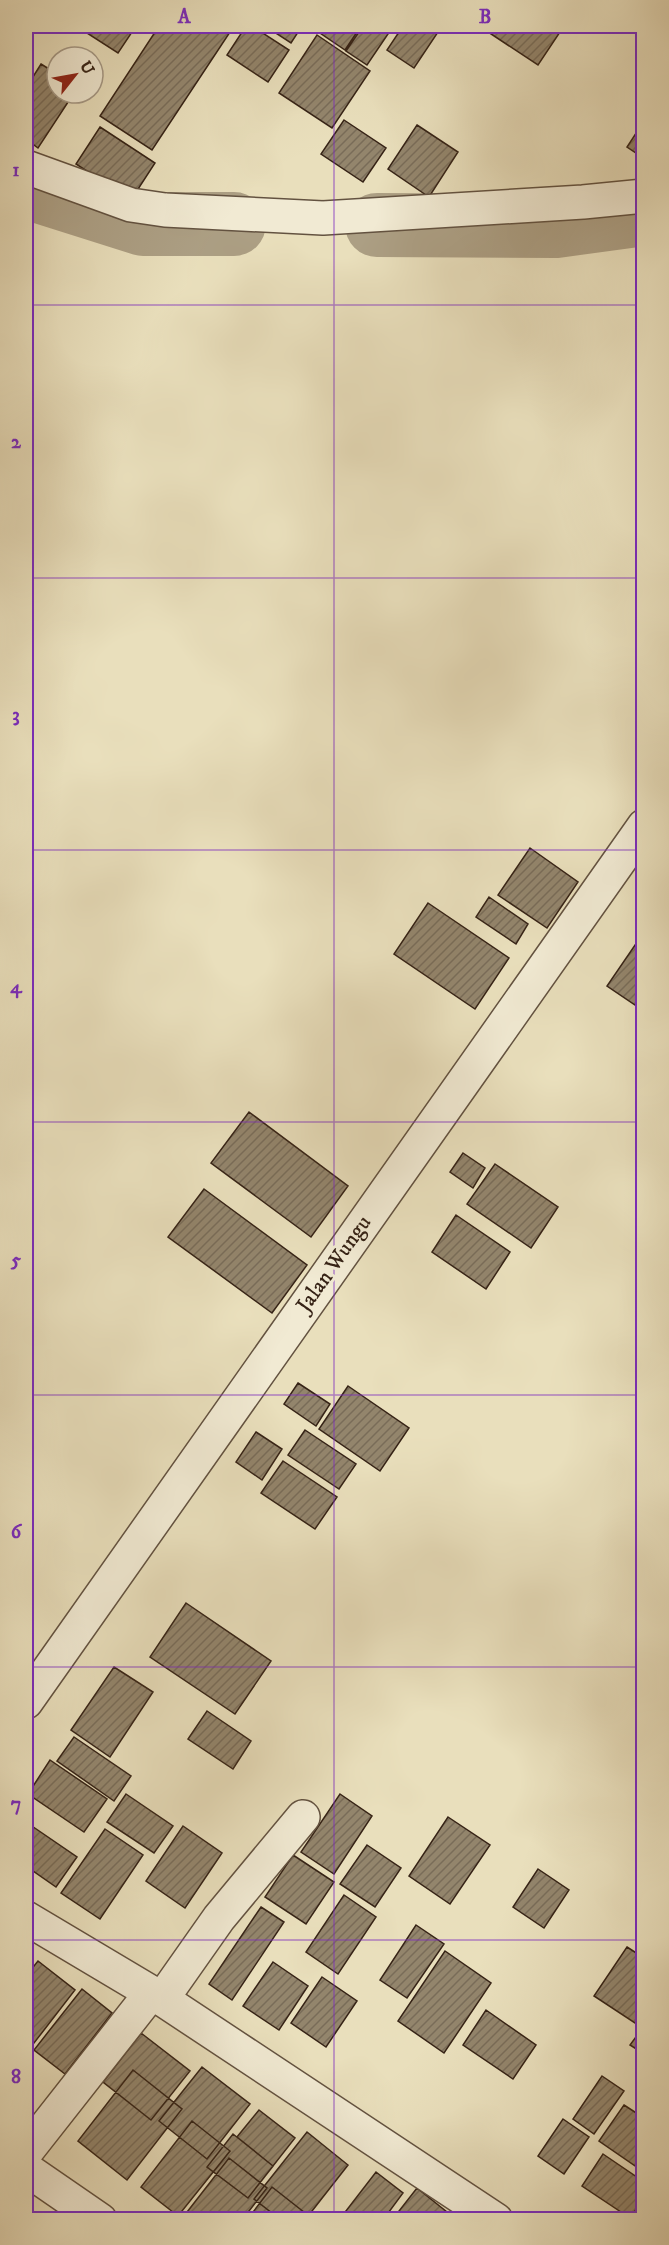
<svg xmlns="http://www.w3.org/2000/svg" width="669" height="2245" viewBox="0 0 669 2245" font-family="'IM FELL DW Pica',serif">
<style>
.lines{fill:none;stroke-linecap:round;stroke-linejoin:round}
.river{stroke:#ac9f84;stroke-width:64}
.building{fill:url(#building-hatch);stroke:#362316;stroke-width:1.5}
.street-casing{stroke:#635240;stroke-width:36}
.street{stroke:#f1ead3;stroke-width:33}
.grid{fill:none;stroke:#7b2cbf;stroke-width:1.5;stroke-opacity:0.55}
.labels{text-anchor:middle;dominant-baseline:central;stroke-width:6;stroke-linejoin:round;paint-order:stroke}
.street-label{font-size:22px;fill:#362316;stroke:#f1ead3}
.neatline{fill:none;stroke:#7b2cbf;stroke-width:2}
.grid-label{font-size:20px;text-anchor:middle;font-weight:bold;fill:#7b2cbf}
</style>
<defs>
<pattern id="building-hatch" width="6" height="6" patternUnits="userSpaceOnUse" patternTransform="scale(1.5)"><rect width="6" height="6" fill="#93856c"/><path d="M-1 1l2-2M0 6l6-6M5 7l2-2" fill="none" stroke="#796c58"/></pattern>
</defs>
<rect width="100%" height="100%" fill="#e9dfbc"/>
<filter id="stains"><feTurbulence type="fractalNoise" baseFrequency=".00333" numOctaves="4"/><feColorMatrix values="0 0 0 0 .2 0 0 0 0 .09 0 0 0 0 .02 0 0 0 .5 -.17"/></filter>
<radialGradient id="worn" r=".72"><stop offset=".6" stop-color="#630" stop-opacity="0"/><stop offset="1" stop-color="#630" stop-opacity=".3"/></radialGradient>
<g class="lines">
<!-- river -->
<path class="river" d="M26 187 143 224H234
M377 225 556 226 644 214"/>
</g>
<!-- building -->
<path class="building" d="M76 26H136L118 53Z
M159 26H234L152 150 100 116Z
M246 26H252L289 50 268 82 227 55Z
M265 26H302L291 43Z
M325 26H361L345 50 320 33Z
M363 26H376L388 34 367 65 346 51Z
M403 26H442L414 68 387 50Z
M479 26H564L538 65Z
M317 35 370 71 332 128 279 93Z
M41 64 57 74V93H74L38 148 26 139V88Z
M344 120 386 148 363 182 321 154Z
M644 121V155L642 157 627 147Z
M417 125 458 152 429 197 388 169Z
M100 127 155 163 131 200 76 164Z
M530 848 578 882 547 928 498 895Z
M489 897 528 924 516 944 476 917Z
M428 903 509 958 475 1009 394 954Z
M644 932V1011L607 986Z
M249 1112 348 1186 311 1237 211 1163Z
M463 1153 485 1168 473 1188 450 1172Z
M495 1164 558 1207 531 1248 467 1204Z
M204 1189 307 1265 272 1313 168 1237Z
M456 1215 510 1252 486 1289 432 1252Z
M298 1383 330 1404 316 1426 284 1404Z
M348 1386 409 1428 380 1471 319 1429Z
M305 1430 356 1464 339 1489 288 1455Z
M256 1432 282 1449 262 1480 236 1462Z
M283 1461 337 1497 315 1529 261 1493Z
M186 1603 271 1661 235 1714 150 1657Z
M114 1667 153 1692 110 1757 71 1730Z
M207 1711 251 1741 233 1769 188 1739Z
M74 1737 131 1776 114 1801 57 1761Z
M50 1760 107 1799 84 1832 28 1794Z
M126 1794 173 1826 154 1853 107 1822Z
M340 1794 372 1816 334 1874 301 1852Z
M448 1817 490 1845 450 1904 409 1876Z
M26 1822 77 1857 56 1887 26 1866Z
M183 1826 222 1853 185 1908 146 1881Z
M105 1829 143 1855 100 1919 61 1893Z
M367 1845 401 1868 375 1907 340 1884Z
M293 1855 334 1882 306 1924 265 1897Z
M538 1869 569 1890 544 1928 513 1907Z
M344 1895 376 1917 338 1974 306 1952Z
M261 1907 284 1922 232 2000 209 1984Z
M416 1925 444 1944 407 1998 380 1980Z
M627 1947 644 1958V2017L638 2025 594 1996Z
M445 1951 491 1983 444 2053 398 2021Z
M38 1961 75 1990 34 2043 26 2036V1976Z
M273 1962 308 1986 279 2030 243 2006Z
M322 1977 357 2001 326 2047 291 2023Z
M82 1989 112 2013 65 2074 34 2050Z
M486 2010 536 2045 513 2079 463 2045Z
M644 2026V2054L630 2045Z
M141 2033 190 2071 151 2120 103 2082Z
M202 2067 250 2104 207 2159 159 2121Z
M133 2070 182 2109 127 2180 78 2141Z
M602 2076 624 2091 594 2134 573 2119Z
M624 2105 644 2118V2172L599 2141Z
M259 2110 295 2138 273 2166 237 2137Z
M563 2119 589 2137 564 2174 538 2156Z
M192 2121 230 2151 178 2216 141 2187Z
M307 2132 348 2165 305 2220H281L254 2199Z
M233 2134 273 2166 248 2198 207 2167Z
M603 2154 644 2182V2198L630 2218 582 2186Z
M229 2158 267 2188 242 2220H189L184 2216Z
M376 2172 403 2193 383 2220H339Z
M272 2187 314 2220H247Z
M417 2188 457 2220H392Z"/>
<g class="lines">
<defs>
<path id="street" d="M26 167 131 205 165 210 323 218 583 202 644 196
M26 1702 644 826
M26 1918 162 1999 496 2220
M162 1999 219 1918 303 1817
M26 2152 151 1993
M26 2169 100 2220"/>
</defs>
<!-- street casing -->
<use href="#street" class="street-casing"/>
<!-- street -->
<use href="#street" class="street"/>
</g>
<!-- grid -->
<path class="grid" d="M334 26V2220M26 305H644M26 578H644M26 850H644M26 1122H644M26 1395H644M26 1667H644M26 1940H644"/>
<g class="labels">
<!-- street labels -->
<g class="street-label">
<text transform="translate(334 1264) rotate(-55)">Jalan Wungu</text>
</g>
</g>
<!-- margin -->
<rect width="669" height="2245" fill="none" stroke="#e9dfbc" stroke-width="66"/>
<!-- north arrow -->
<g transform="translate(75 75) rotate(59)"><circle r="28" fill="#f1ead3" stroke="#a69a87" stroke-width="1.5"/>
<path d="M0-4.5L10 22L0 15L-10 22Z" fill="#8f2418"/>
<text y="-9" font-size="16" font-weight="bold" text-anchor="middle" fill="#362316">U</text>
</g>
<rect x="33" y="33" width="603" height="2179" class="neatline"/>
<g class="grid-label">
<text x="184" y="23">A</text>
<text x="485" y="23">B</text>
<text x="16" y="176">1</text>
<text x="16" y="448">2</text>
<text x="16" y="721">3</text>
<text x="16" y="993">4</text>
<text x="16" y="1266">5</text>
<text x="16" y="1538">6</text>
<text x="16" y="1810">7</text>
<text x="16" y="2083">8</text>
</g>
<rect width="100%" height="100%" filter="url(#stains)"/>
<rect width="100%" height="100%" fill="url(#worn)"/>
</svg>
